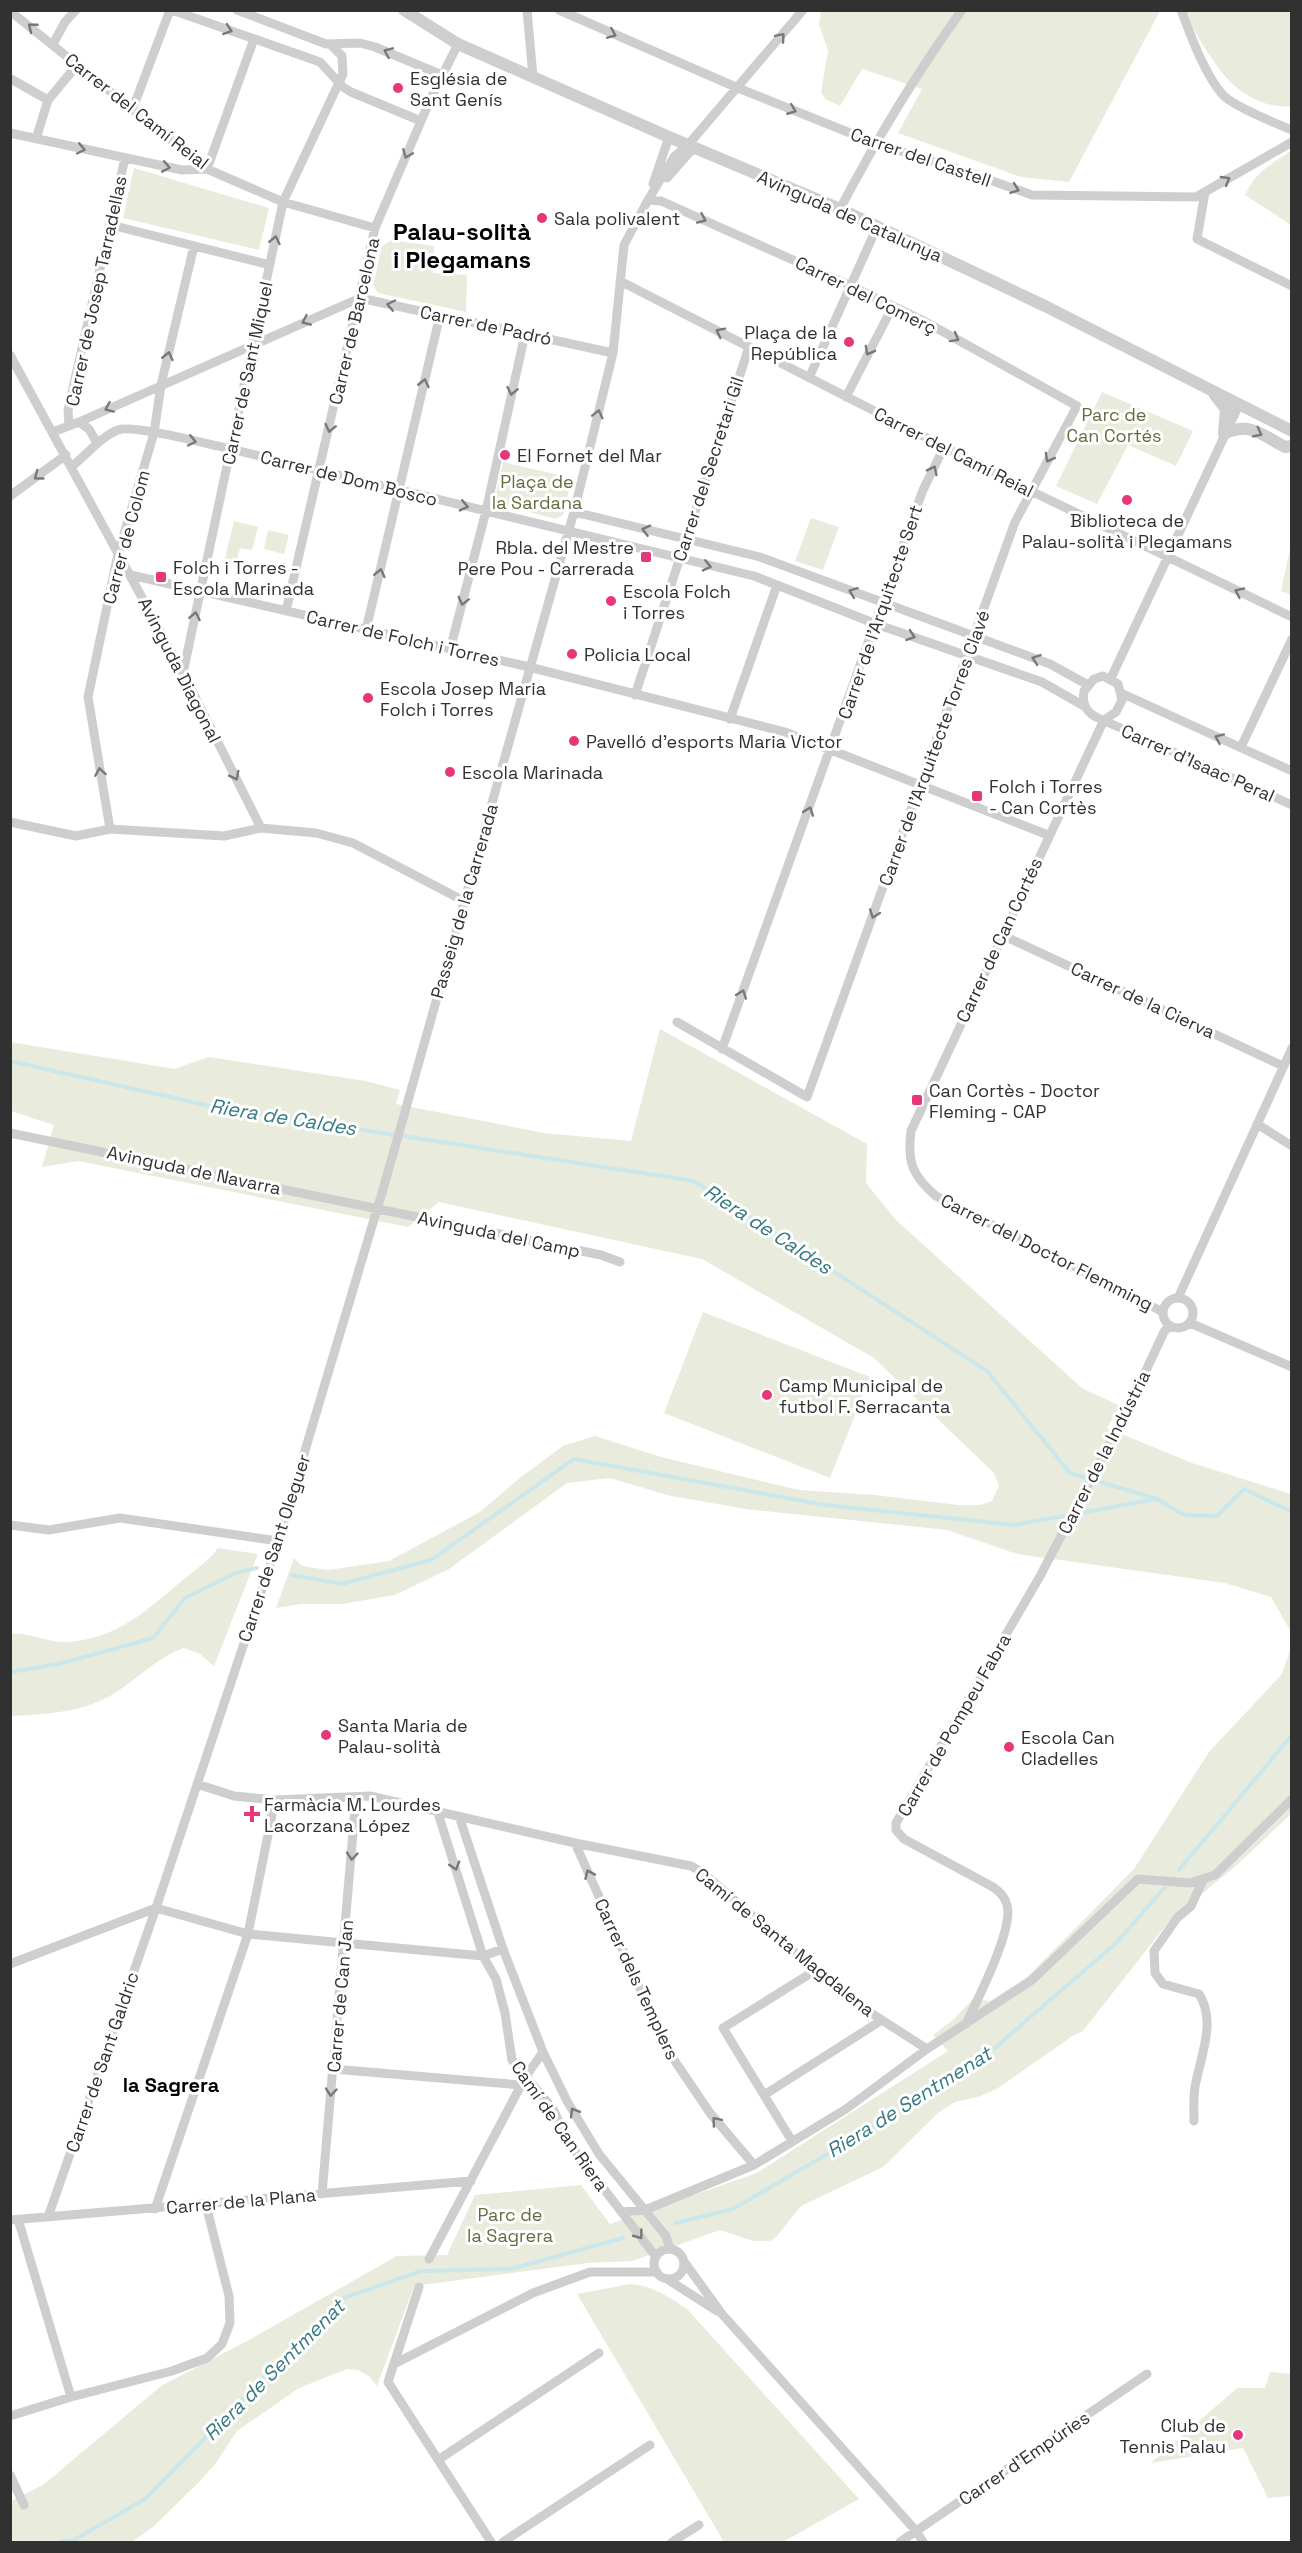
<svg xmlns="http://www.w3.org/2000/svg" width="1302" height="2553" viewBox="0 0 1302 2553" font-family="'Space Grotesk',sans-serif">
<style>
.green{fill:#e9ebdd}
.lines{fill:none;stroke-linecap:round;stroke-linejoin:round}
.stream{stroke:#cae8eb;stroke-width:4}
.minor{stroke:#cecece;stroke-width:9}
.tertiary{stroke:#cecece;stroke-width:12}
.oneway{stroke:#787878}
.poi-dot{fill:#e53779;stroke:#fff;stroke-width:2}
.labels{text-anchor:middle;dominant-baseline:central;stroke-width:6;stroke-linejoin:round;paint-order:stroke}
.poi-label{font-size:18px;fill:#313131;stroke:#fff;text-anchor:start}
.street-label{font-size:18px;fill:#313131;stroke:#fff}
.park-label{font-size:18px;fill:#636d3e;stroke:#fff}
.water-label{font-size:20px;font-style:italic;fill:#377a80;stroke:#fff}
.neighbourhood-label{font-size:20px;font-weight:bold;fill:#000;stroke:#fff}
.district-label{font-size:24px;font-weight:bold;fill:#000;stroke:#fff}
</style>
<rect width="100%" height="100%" fill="#fff"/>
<!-- green -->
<path class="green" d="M821 10 1160 11 1069 182 1021 177 898 133 922 89 862 69 840 106 825 99 821 92 828 51 819 24Z
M1181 11H1291V107C1283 106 1272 106 1264 103 1220 88 1206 44 1181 11Z
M1291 151V225L1245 195C1256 171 1270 165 1291 151Z
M134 168 269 208 259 250 123 218Z
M392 240 434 246 433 273 467 275 466 312 378 293 373 285 382 246Z
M1102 392 1193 431 1176 466 1128 445 1097 504 1056 486Z
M503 462 572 478 563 515 556 519 499 504 495 498Z
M811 518 839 527 823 570 795 561Z
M234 521 258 527 252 550 240 548 237 561 225 558Z
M268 530 289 535 284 554 264 549Z
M1291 544 1292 595H1291L1281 591Z
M660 1029 867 1144 866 1183 896 1220 1082 1388 1120 1406 1107 1428 1192 1463 1291 1494V1632L1271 1597 1225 1583 1017 1554 947 1530 746 1509 671 1496 610 1478 567 1483 449 1569 395 1595 342 1604H301L276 1608 294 1558 302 1566 328 1570 389 1561 480 1512 521 1477 563 1446 595 1436 661 1457 799 1490 874 1495 959 1505H980L992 1501 999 1486 994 1473 874 1358 702 1259 439 1202 408 1227 78 1161 42 1167 54 1125 11 1111 10 1042 175 1069 208 1057 366 1081 400 1090 396 1104 544 1133 631 1141Z
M703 1312 870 1377 830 1478 664 1413Z
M218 1548 258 1554 214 1666 200 1654 184 1648C160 1656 139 1677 118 1691 85 1713 48 1714 11 1716V1634C31 1632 50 1644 69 1642 121 1637 146 1610 184 1579 196 1569 208 1562 218 1548Z
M1291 1647V1814L1237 1865 1170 1920 1082 2032 1074 2035 998 2088 981 2096 955 2102 939 2112 883 2167 801 2206 777 2236 770 2241H753L720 2230 632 2261 588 2263 414 2286 377 2386 369 2376 358 2370 347 2369 299 2388 237 2431 216 2463 199 2482 153 2527 132 2542H11V2501L43 2485 161 2386 247 2341 397 2256 447 2255 475 2195 581 2185 610 2224 757 2173 948 2051 933 2035 953 2020 973 1999 990 2001 1027 1977 1134 1869 1209 1752 1282 1674Z
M630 2284C652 2285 669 2297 687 2309L859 2499 783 2542H724L577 2294Z
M1270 2372 1291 2374V2496L1268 2498 1243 2448 1151 2463 1237 2388H1265Z"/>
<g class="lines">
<!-- stream -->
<path class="stream" d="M10 1061 214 1107 694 1181 987 1371 1070 1473 1157 1499 1184 1515 1217 1516 1244 1489 1292 1512
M292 1575 342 1584 431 1560 574 1459 825 1505 1014 1525 1157 1499
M10 1672 59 1664 153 1638 185 1598 238 1572 257 1568
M1179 1870 1292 1735
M676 2223 733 2209 908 2107 996 2047 1116 1943 1165 1887
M59 2542 74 2540 145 2499 341 2299 421 2271 511 2269 623 2238"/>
<!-- minor -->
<path class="minor" d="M172 10 320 62 343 87 351 92 421 121
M237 10 326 44 360 43 375 47 442 75
M527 10 533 77
M559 10 738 88 875 143 967 172 1032 195 1196 197 1292 142
M1181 10C1191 36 1204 73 1222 94 1232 106 1275 123 1292 130
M10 11 207 169 283 202 375 228
M53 44 65 22 76 10
M11 79 48 100
M133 108 170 10
M10 133 182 170 207 169
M36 139 48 100 78 64
M207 169 254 39
M667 178 688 154 696 148
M653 184 669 137
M1205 192 1197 239 1292 286
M648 200 661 201 849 285 922 320 1077 406 1015 522 807 1097 677 1022
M840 209C876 140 916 74 962 10
M111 225 270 265
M620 281 1031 491 1292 617
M10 355 183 673 261 828
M809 378 877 227
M846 397 893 306
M79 422 360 298 613 353
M69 425 68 410 125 158
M53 432 79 422 89 429 97 443
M71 467C87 455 100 437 118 430 132 424 212 445 231 449L754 576 876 624 1042 682 1084 706
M10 496 66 455
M574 512 760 557 1050 664 1088 685
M131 575 525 666 785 732 1048 835
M286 611 375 228 431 98 458 44
M366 630 440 315
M450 650 486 511 525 334
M183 673 283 202 343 74 342 56 332 46
M1111 678 1239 405
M1121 693 1292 771
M635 695 749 347
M730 719 777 585
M1104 720 911 1131C907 1161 912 1176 936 1196L1163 1312
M1104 720 1116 712 1122 700 1118 684 1103 676 1094 679 1084 691C1082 703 1085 711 1096 717L1292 805
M1241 747 1292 639
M10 822 76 836 110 829 224 836 261 828 316 833 353 843 464 901
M110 829 88 697 118 554 154 433 161 385 194 246
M1002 935 1283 1066
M722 1049 923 490 944 447
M1257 1124 1292 1146
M10 1133 601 1255 620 1262
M1163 1313a15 15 0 1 1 30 0a15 15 0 1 1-30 0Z
M1178 1298 1292 1048
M1190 1323 1292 1367
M10 1525 49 1530 120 1518 278 1541
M197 1784 234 1796 275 1800 370 1796 575 1843 691 1866 702 1872 806 1962 871 2013 927 2049
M437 1810 483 1956 496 1979 505 2013 512 2060 553 2109 571 2146 656 2257
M459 1816 503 1949 543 2052 567 2101 599 2154 666 2236 670 2249
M575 1843 668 2051 710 2113 754 2165
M156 1908 248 1934 483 1956 503 1949
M10 1964 156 1908
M966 2024C977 2000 1014 1929 1007 1905 1005 1897 999 1891 993 1887L904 1839 896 1830V1823L1039 1578 1127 1411 1164 1332 1169 1326
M333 2069 521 2085
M764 2095 882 2020
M1194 2121C1194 2110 1193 2098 1195 2087 1200 2057 1217 2022 1199 1994L1163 1984 1155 1973 1154 1951 1177 1918 1191 1906 1204 1878
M792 2141 723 2028 816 1970
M322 2194 356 1797
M155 2209 248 1934 275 1800
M622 2212 645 2210 754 2165 846 2109 927 2049 1032 1980 1138 1879 1190 1883 1215 1875 1292 1799
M48 2217 156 1908 278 1541 384 1186 574 512 613 353 624 245 648 200 674 157 688 145 803 10
M18 2219 71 2397
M10 2220 471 2181
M654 2264a15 15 0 1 1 30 0a15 15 0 1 1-30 0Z
M429 2259 526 2076 543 2052
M685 2263 722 2314 917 2532 923 2542
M667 2279 717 2311
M419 2287 388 2382 491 2542
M394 2364 533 2293 590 2272H657
M10 2416 71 2397 172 2371 207 2358 222 2344 230 2323 229 2296 206 2205
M438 2460 599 2353
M10 2475 24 2505
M503 2542 650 2445
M672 2542 699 2525
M900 2542 1147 2374"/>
<!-- tertiary -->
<path class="tertiary" d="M404 10 458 44 669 137 840 209 1045 306 1292 431
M1215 395 1226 409 1224 434C1250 421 1262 435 1285 447L1292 446"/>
</g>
<!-- one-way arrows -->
<defs><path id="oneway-chevron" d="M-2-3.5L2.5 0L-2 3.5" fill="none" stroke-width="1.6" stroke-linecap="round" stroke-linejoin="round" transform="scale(1.5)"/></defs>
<g class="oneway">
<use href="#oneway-chevron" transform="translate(32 27) rotate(-141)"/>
<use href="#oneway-chevron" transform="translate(228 30) rotate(19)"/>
<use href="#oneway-chevron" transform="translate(612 34) rotate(23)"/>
<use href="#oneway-chevron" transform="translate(781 37) rotate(-50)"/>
<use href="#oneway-chevron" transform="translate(388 52) rotate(-157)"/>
<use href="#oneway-chevron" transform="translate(792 110) rotate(22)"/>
<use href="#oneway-chevron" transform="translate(81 149) rotate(12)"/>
<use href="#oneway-chevron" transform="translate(407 154) rotate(113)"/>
<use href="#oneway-chevron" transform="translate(166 167) rotate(11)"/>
<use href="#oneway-chevron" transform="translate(1226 180) rotate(-30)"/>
<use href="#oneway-chevron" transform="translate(1015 189) rotate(20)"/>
<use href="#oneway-chevron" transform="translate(702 219) rotate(24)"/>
<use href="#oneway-chevron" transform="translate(275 240) rotate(-78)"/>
<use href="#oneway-chevron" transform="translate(391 305) rotate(-168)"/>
<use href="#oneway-chevron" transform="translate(306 321) rotate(156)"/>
<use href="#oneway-chevron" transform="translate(720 332) rotate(-153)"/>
<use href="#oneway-chevron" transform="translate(955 338) rotate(29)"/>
<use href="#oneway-chevron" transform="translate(869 351) rotate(118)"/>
<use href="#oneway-chevron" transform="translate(168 356) rotate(-77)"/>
<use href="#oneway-chevron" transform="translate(424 383) rotate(-77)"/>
<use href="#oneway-chevron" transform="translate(512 391) rotate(102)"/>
<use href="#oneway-chevron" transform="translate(109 408) rotate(156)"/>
<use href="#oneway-chevron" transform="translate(598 414) rotate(-76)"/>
<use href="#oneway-chevron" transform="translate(330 428) rotate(103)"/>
<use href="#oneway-chevron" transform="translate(1258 433) rotate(27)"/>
<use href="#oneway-chevron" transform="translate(192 441) rotate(12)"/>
<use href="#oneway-chevron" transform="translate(1049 458) rotate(119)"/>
<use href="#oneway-chevron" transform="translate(933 470) rotate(-64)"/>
<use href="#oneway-chevron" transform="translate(38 476) rotate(144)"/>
<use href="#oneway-chevron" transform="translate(464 506) rotate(13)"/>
<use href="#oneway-chevron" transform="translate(646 530) rotate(-166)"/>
<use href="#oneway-chevron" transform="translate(707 566) rotate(13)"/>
<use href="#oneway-chevron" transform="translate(380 573) rotate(-77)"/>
<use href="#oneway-chevron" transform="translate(853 592) rotate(-159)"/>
<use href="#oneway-chevron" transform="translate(1239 592) rotate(-155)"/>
<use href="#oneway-chevron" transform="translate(463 601) rotate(104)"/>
<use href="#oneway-chevron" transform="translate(195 616) rotate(-79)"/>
<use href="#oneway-chevron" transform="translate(911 636) rotate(19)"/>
<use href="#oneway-chevron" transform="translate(1036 659) rotate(-161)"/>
<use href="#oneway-chevron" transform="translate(1219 738) rotate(-156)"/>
<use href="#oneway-chevron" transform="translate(100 772) rotate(-99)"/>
<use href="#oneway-chevron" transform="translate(235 776) rotate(63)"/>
<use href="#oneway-chevron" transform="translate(809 811) rotate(-70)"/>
<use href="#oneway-chevron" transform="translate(874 914) rotate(110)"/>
<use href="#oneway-chevron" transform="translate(742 994) rotate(-70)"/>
<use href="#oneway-chevron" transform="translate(352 1856) rotate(95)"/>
<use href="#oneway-chevron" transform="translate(455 1866) rotate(73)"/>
<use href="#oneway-chevron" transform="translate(589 1874) rotate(-114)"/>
<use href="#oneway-chevron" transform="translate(331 2092) rotate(95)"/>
<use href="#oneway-chevron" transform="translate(574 2112) rotate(-121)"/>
<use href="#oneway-chevron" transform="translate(716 2121) rotate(-130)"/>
<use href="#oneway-chevron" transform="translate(639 2235) rotate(53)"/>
</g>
<!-- markers -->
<g class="poi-dot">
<circle cx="398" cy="88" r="6"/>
<circle cx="542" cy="218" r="6"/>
<circle cx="849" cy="342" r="6"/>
<circle cx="505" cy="455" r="6"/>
<circle cx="1127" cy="500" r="6"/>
<rect x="640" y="551" width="12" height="12" rx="3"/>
<rect x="155" y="571" width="12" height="12" rx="3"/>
<circle cx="611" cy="601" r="6"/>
<circle cx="572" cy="654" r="6"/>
<circle cx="368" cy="698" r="6"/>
<circle cx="574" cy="741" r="6"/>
<circle cx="450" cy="772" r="6"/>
<rect x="971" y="790" width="12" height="12" rx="3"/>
<rect x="911" y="1094" width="12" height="12" rx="3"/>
<circle cx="767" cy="1395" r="6"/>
<circle cx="326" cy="1735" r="6"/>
<circle cx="1009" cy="1747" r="6"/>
<path d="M249 1805h6v6h6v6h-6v6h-6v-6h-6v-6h6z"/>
<circle cx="1238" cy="2435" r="6"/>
</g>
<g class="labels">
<!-- poi labels -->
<g class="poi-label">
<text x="410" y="78">Església de<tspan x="410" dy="21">Sant Genís</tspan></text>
<text x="554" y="218">Sala polivalent</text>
<text x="837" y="332" text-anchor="end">Plaça de la<tspan x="837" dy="21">República</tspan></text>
<text x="517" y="455">El Fornet del Mar</text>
<text x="1127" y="520" text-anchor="middle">Biblioteca de<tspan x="1127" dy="21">Palau-solità i Plegamans</tspan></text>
<text x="634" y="547" text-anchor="end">Rbla. del Mestre<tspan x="634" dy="21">Pere Pou - Carrerada</tspan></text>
<text x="173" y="567">Folch i Torres -<tspan x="173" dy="21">Escola Marinada</tspan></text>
<text x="623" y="591">Escola Folch<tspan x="623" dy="21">i Torres</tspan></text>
<text x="584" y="654">Policia Local</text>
<text x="380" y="688">Escola Josep Maria<tspan x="380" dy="21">Folch i Torres</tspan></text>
<text x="586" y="741">Pavelló d'esports Maria Victor</text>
<text x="462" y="772">Escola Marinada</text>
<text x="989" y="786">Folch i Torres<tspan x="989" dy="21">- Can Cortès</tspan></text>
<text x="929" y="1090">Can Cortès - Doctor<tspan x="929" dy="21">Fleming - CAP</tspan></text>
<text x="779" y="1385">Camp Municipal de<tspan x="779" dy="21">futbol F. Serracanta</tspan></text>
<text x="338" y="1725">Santa Maria de<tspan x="338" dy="21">Palau-solità</tspan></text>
<text x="1021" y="1737">Escola Can<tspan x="1021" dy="21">Cladelles</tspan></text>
<text x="264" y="1804">Farmàcia M. Lourdes<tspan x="264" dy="21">Lacorzana López</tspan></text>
<text x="1226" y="2425" text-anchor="end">Club de<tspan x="1226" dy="21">Tennis Palau</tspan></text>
</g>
<!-- street labels -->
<g class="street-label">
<text transform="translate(137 111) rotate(38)">Carrer del Camí Reial</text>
<text transform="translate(921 157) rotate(19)">Carrer del Castell</text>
<text transform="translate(850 216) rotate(24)">Avinguda de Catalunya</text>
<text transform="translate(96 291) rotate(-78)">Carrer de Josep Tarradellas</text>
<text transform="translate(866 295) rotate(26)">Carrer del Comerç</text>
<text transform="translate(354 321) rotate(-77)">Carrer de Barcelona</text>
<text transform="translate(486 325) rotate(12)">Carrer de Padró</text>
<text transform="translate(247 373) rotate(-78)">Carrer de Sant Miquel</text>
<text transform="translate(954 452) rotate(27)">Carrer del Camí Reial</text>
<text transform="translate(708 469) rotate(-72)">Carrer del Secretari Gil</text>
<text transform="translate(349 478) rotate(14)">Carrer de Dom Bosco</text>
<text transform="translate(126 537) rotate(-75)">Carrer de Colom</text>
<text transform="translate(880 612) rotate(-71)">Carrer de l'Arquitecte Sert</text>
<text transform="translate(403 638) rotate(13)">Carrer de Folch i Torres</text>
<text transform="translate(180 670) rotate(63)">Avinguda Diagonal</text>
<text transform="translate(934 748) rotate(-70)">Carrer de l'Arquitecte Torres Clavé</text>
<text transform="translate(1198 763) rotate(24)">Carrer d'Isaac Peral</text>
<text transform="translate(464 901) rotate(-74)">Passeig de la Carrerada</text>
<text transform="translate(999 940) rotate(-65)">Carrer de Can Cortés</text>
<text transform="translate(1143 1000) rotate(25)">Carrer de la Cierva</text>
<text transform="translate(194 1170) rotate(12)">Avinguda de Navarra</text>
<text transform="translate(499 1234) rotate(12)">Avinguda del Camp</text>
<text transform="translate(1047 1252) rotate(27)">Carrer del Doctor Flemming</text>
<text transform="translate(1104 1452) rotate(-63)">Carrer de la Indústria</text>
<text transform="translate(274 1548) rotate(-72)">Carrer de Sant Oleguer</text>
<text transform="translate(954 1725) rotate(-60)">Carrer de Pompeu Fabra</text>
<text transform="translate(785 1942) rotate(39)">Camí de Santa Magdalena</text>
<text transform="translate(637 1979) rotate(65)">Carrer dels Templers</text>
<text transform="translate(340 1996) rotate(-85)">Carrer de Can Jan</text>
<text transform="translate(102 2062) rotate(-71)">Carrer de Sant Galdric</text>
<text transform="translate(560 2126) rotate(55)">Camí de Can Riera</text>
<text transform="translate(241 2201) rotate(-5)">Carrer de la Plana</text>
<text transform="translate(1024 2458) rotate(-34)">Carrer d'Empúries</text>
</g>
<!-- park labels -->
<g class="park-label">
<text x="1114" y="414">Parc de<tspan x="1114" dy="21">Can Cortés</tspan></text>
<text x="537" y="481">Plaça de<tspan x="537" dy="21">la Sardana</tspan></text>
<text x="510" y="2214">Parc de<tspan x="510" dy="21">la Sagrera</tspan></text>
</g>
<!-- water labels -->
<g class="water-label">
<text transform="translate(283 1117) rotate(9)">Riera de Caldes</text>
<text transform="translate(768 1229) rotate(33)">Riera de Caldes</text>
<text transform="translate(909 2102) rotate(-32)">Riera de Sentmenat</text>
<text transform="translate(274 2370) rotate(-45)">Riera de Sentmenat</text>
</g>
<!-- neighbourhood labels -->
<g class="neighbourhood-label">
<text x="171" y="2085">la Sagrera</text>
</g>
<!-- district labels -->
<g class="district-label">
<text x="462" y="231">Palau-solità<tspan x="462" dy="28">i Plegamans</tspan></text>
</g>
</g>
<!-- border -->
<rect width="1302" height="2553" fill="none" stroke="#313131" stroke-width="24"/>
</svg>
